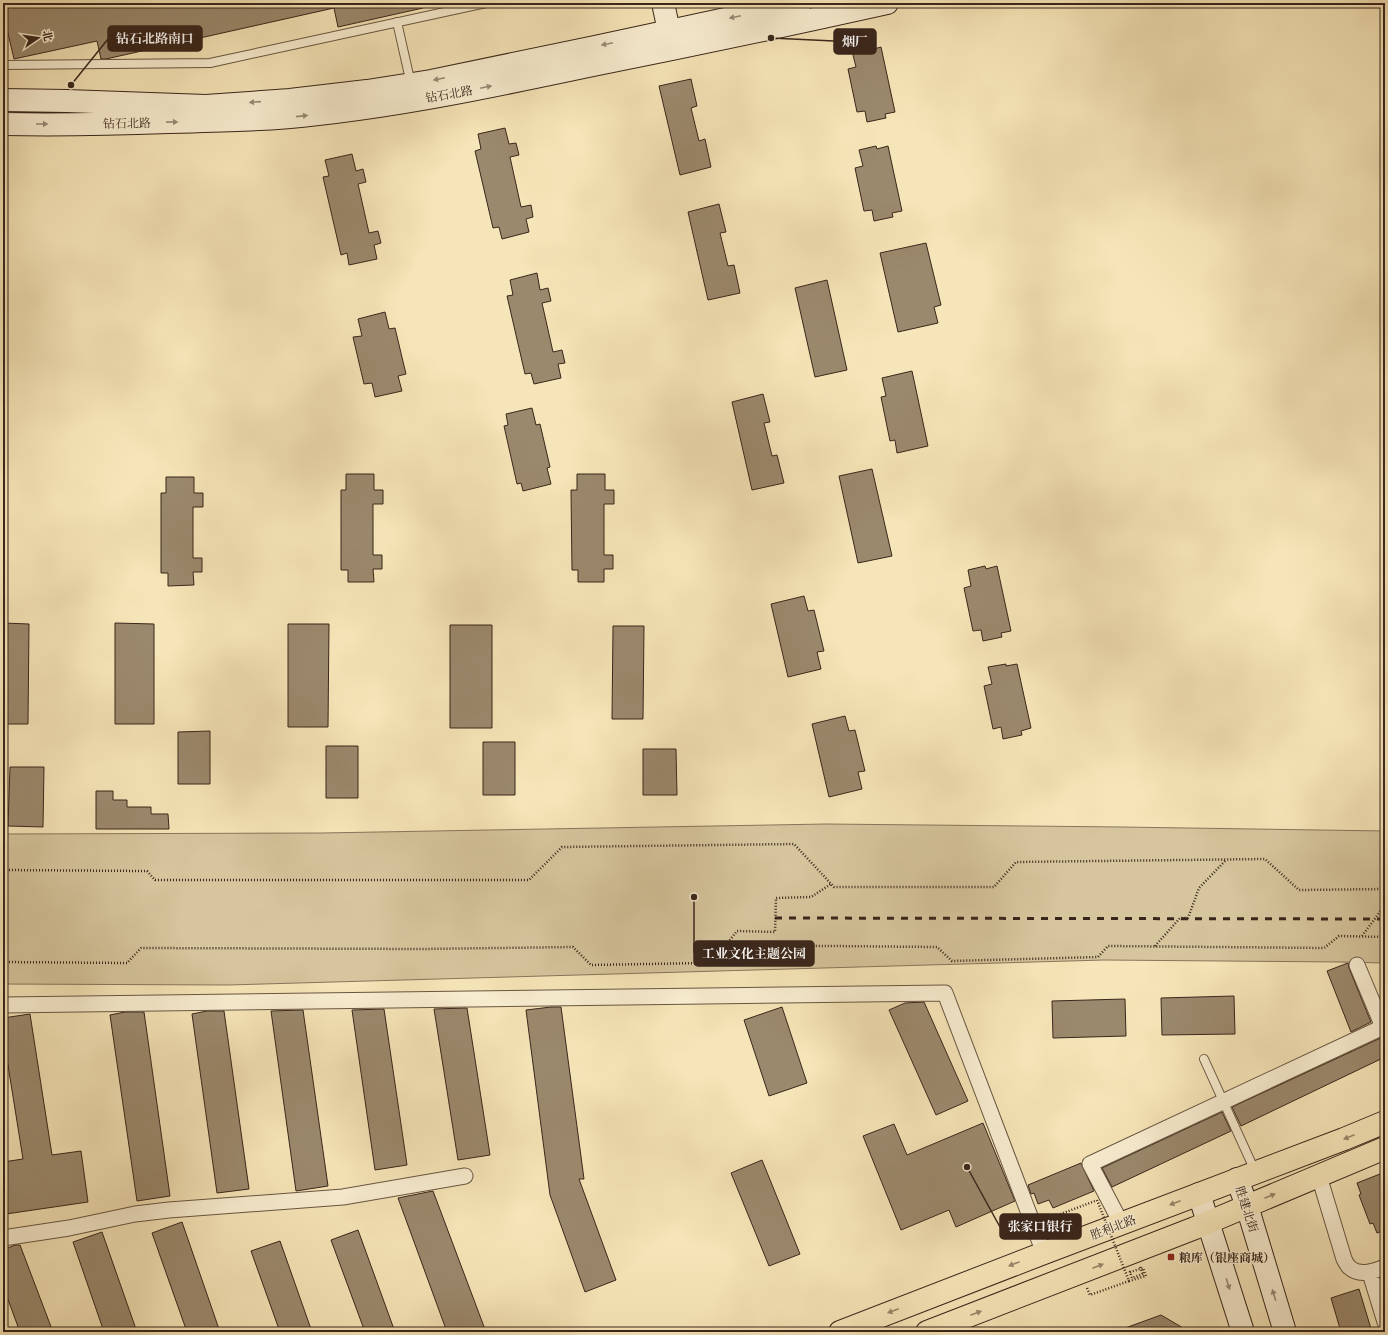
<svg xmlns="http://www.w3.org/2000/svg" width="1388" height="1335" viewBox="0 0 1388 1335" font-family="'Libre Caslon Text','Noto Serif SC',serif">
<style>
.green{fill:#d6c59d;stroke:#88765c}
.building{fill:#9b896d;stroke:#39261b}
.lines{fill:none;stroke-linecap:round;stroke-linejoin:round}
.lane-casing{stroke:#685642;stroke-width:10}
.street-casing{stroke:#685642;stroke-width:17}
.secondary-casing{stroke:#39261b;stroke-width:24}
.highway-casing{stroke:#39261b;stroke-width:24}
.path{stroke:#39261b;stroke-width:2.5;stroke-dasharray:1 2;stroke-linecap:butt}
.lane{stroke:#f9eed1;stroke-width:8}
.street{stroke:#f9eed1;stroke-width:15}
.secondary{stroke:#f9eed1;stroke-width:22}
.highway{stroke:#f6e5b8;stroke-width:22}
.rail{stroke:#39261b;stroke-width:3;stroke-dasharray:7 7;stroke-linecap:butt}
.path-bridge{stroke:#39261b;stroke-width:2.5;stroke-dasharray:1 2;stroke-linecap:butt}
.oneway{fill:#998a76}
.oneway2{fill:#98866a}
.poi-dot{fill:#8f2418;stroke:#f9eed1;stroke-width:1.5}
.labels{text-anchor:middle;dominant-baseline:central;stroke-width:3;stroke-linejoin:round;paint-order:stroke}
.street-label{font-size:12px;fill:#39261b;stroke:#f9eed1}
.poi-label{font-size:12px;font-weight:bold;fill:#39261b;stroke:#f9eed1;text-anchor:start}
.leader{fill:none;stroke:#39261b;stroke-width:1.5}
.callout-dot{fill:#39261b;stroke:#f9eed1;stroke-width:1.5}
.callout{fill:#39261b;stroke:#39261b;stroke-width:1.5}
.callout-label{font-size:13px;text-anchor:middle;font-weight:bold;fill:#fff}
</style>
<rect width="100%" height="100%" fill="#f6e5b8"/>
<filter id="stains"><feTurbulence type="fractalNoise" baseFrequency=".005" numOctaves="4"/><feColorMatrix values="0 0 0 0 .2 0 0 0 0 .09 0 0 0 0 .02 0 0 0 .5 -.17"/></filter>
<radialGradient id="worn" r=".72"><stop offset=".6" stop-color="#630" stop-opacity="0"/><stop offset="1" stop-color="#630" stop-opacity=".3"/></radialGradient>
<!-- green -->
<path class="green" d="M826 824 1122 827 1385 831V963L1340 962 1104 960 228 985 3 984V834L322 833Z"/>
<!-- building -->
<path class="building" d="M3 3H422L423 8 338 27 334 8 106 59H101L97 41 14 59 3 12Z
M870 47V50L881 47 895 112 885 114 886 118 867 122 865 111 857 112 848 69 856 67 852 51Z
M691 79 697 106 691 108 699 141 705 139 711 167 680 175 659 86Z
M505 128 509 144 516 143 519 155 510 157 521 207 531 205 533 217 526 219 529 232 502 239 499 227 493 228 475 151 481 149 478 134Z
M876 146 877 149 888 146 902 211 892 213 893 217 874 221 872 210 864 211 855 168 863 166 859 150Z
M352 154 356 171 363 169 366 182 358 184 369 233 378 231 381 243 374 245 377 259 349 265 347 253 341 255 323 177 329 176 325 160Z
M719 204 726 232 720 233 728 266 734 265 740 293 708 300 688 212Z
M926 243 941 305 934 307 938 323 898 332 880 253Z
M537 273 540 290 548 288 551 301 542 303 553 352 562 350 565 363 558 364 561 378 534 384 531 373 525 374 507 296 513 295 510 280Z
M827 280 847 370 815 377 795 288Z
M385 312 389 329 395 328 406 374 398 376 402 391 375 397 372 383 364 384 353 337 362 336 358 319Z
M912 371 928 446 897 453 895 440 890 441 881 397 886 396 882 378Z
M763 394 770 422 764 423 772 456 777 455 784 483 752 490 732 402Z
M532 408 536 425 540 424 550 467 547 468 551 484 523 491 521 483 517 484 504 426 508 425 506 414Z
M872 469 892 556 858 563 839 476Z
M346 474H374V490H383V504H373V555H382V569H373L374 582H348V570H341V490H346Z
M577 474H605V490H614V504H604V555H613V569H604V582H578V570H572L571 490H577Z
M166 477H194V493H203V507H193V558H202V572H193L194 585 168 586V573H161V493H166Z
M985 566 986 569 997 566 1011 631 1001 633 1002 637 983 641 981 630 973 631 964 588 971 586 968 570Z
M804 596 808 611 814 610 824 651 817 652 821 669 788 677 771 604Z
M3 623 29 624 28 724H3Z
M115 623 154 624V724H115Z
M288 624H329L328 727H288Z
M450 625H492V728H450Z
M613 626H644L643 719H612Z
M1006 664V666L1017 664 1031 728 1021 731 1022 735 1003 739 1001 727 993 729 984 686 992 684 988 667Z
M845 716 849 731 855 730 865 771 858 772 862 789 829 797 812 724Z
M210 731V784H178V732Z
M483 742H515V795H483Z
M326 746H358V798H326Z
M643 749H676L677 795H643Z
M10 767H44L43 827 8 826Z
M96 791H113V800H127V807H151V814H168L169 829H96Z
M1348 963 1349 968 1371 1022 1351 1032 1327 971Z
M1234 996 1235 1034 1162 1035 1161 998Z
M1125 999 1126 1036 1053 1038 1052 1001Z
M924 1002 968 1101 936 1115 889 1010 905 1003Z
M551 1007H561L584 1179H579L616 1280 585 1292 550 1195 526 1010Z
M782 1007 807 1083 769 1096 744 1020Z
M467 1008 490 1155 458 1160 434 1009Z
M384 1009 407 1165 375 1170 352 1010Z
M303 1010 328 1186 296 1191 271 1011Z
M207 1011H224L249 1189 217 1193 192 1014Z
M125 1012H144L170 1196 137 1201 110 1015Z
M30 1014 52 1155 81 1151 88 1202 6 1214 3 1195V1162L23 1159 3 1034V1018Z
M1385 1036V1057L1241 1126 1232 1107Z
M1222 1112 1231 1131 1112 1187 1102 1168Z
M983 1123 1015 1201 956 1227 949 1210 901 1230 863 1136 894 1124 907 1155Z
M762 1160 800 1254 769 1266 731 1173Z
M1081 1163 1094 1191 1053 1208 1049 1200 1038 1204 1034 1193 1031 1194 1028 1185Z
M1380 1174 1385 1186V1230L1377 1233 1373 1223 1370 1224 1359 1195 1361 1194 1357 1183Z
M433 1191 486 1332H447L398 1198Z
M182 1222 220 1332H187L152 1233Z
M358 1230 395 1332H365L331 1240Z
M102 1232 137 1332H104L73 1242Z
M280 1241 312 1332H280L251 1251Z
M15 1245H20L53 1332H20L3 1286V1250Z
M1359 1289 1372 1332H1341L1331 1298Z
M1161 1315 1190 1332H1117V1331Z"/>
<g class="lines">
<defs>
<path id="lane" d="M397 22 411 84
M3 65 210 63 486 3
M1204 1059 1255 1171"/>
<path id="street" d="M1357 965 1383 1027
M3 1005 945 993 1044 1253
M1319 1176 1344 1259C1345 1261 1347 1265 1349 1267 1360 1277 1374 1271 1385 1267
M1121 1223 1090 1164 1385 1026
M3 1238 69 1228 135 1214 169 1210 343 1197 465 1176
M1370 1273 1385 1322"/>
<path id="secondary" d="M663 3 669 31
M3 100 67 101 206 106 290 100 367 91 431 81 595 47 800 3
M3 124C59 125 114 124 169 122 219 121 268 120 318 114 409 104 498 85 588 66 688 46 788 25 887 3
M1237 1179 1247 1206 1285 1332
M1199 1194 1243 1332"/>
<path id="highway" d="M840 1332 1044 1253 1344 1139 1385 1122
M927 1332 1195 1228 1385 1148"/>
</defs>
<!-- lane casing -->
<use href="#lane" class="lane-casing"/>
<!-- street casing -->
<use href="#street" class="street-casing"/>
<!-- secondary casing -->
<use href="#secondary" class="secondary-casing"/>
<!-- highway casing -->
<use href="#highway" class="highway-casing"/>
<!-- path -->
<path class="path" d="M3 870 147 871 155 880H529L562 847 794 844 834 887H994L1016 862 1265 859 1299 890 1385 889
M1362 936 1385 905
M726 945 737 931 775 932 776 898 811 897 831 884
M1155 946 1180 918H1188L1199 888 1226 860
M3 962 127 963 141 948 422 949 573 947 591 965 703 963 722 945 937 947 952 961 1098 957 1108 946 1324 948 1339 936 1385 937
M1062 1227 1058 1215 1095 1201
M1140 1267 1143 1274
M1087 1288 1090 1295 1129 1281"/>
<!-- lane -->
<use href="#lane" class="lane"/>
<!-- street -->
<use href="#street" class="street"/>
<!-- secondary -->
<use href="#secondary" class="secondary"/>
<!-- highway -->
<use href="#highway" class="highway"/>
<!-- rail -->
<path class="rail" d="M775 918 1385 919"/>
<!-- path-bridge -->
<path class="path-bridge" d="M1097 1200 1129 1281 1146 1276 1143 1268 1130 1272 1132 1278 1143 1274"/>
</g>
<!-- one-way arrows -->
<defs><path id="oneway-solid" d="M-6-.8H1V-3.2L6.5 0L1 3.2V.8H-6Z"/></defs>
<g class="oneway">
<use href="#oneway-solid" transform="translate(735 17) rotate(168)"/>
<use href="#oneway-solid" transform="translate(607 44) rotate(168)"/>
<use href="#oneway-solid" transform="translate(439 79) rotate(168)"/>
<use href="#oneway-solid" transform="translate(486 87) rotate(-12)"/>
<use href="#oneway-solid" transform="translate(255 102) rotate(176)"/>
<use href="#oneway-solid" transform="translate(302 116) rotate(-6)"/>
<use href="#oneway-solid" transform="translate(172 122) rotate(-1)"/>
<use href="#oneway-solid" transform="translate(42 124)"/>
<use href="#oneway-solid" transform="translate(1228 1284) rotate(73)"/>
<use href="#oneway-solid" transform="translate(1274 1295) rotate(-107)"/>
</g>
<g class="oneway2">
<use href="#oneway-solid" transform="translate(1349 1137) rotate(158)"/>
<use href="#oneway-solid" transform="translate(1270 1196) rotate(-23)"/>
<use href="#oneway-solid" transform="translate(1175 1203) rotate(159)"/>
<use href="#oneway-solid" transform="translate(1014 1264) rotate(159)"/>
<use href="#oneway-solid" transform="translate(1098 1266) rotate(-21)"/>
<use href="#oneway-solid" transform="translate(893 1311) rotate(159)"/>
<use href="#oneway-solid" transform="translate(976 1313) rotate(-21)"/>
</g>
<!-- markers -->
<rect class="poi-dot" x="1167" y="1253" width="8" height="8" rx="2"/>
<g class="labels">
<!-- street labels -->
<g class="street-label">
<text transform="translate(449 94) rotate(-10)">钻石北路</text>
<text transform="translate(127 123) rotate(-1)">钻石北路</text>
<text transform="translate(1247 1209) rotate(72)">胜建北街</text>
<text transform="translate(1113 1227) rotate(-21)">胜利北路</text>
</g>
<!-- poi labels -->
<g class="poi-label">
<text x="1179" y="1257">粮库（银座商城）</text>
</g>
</g>
<!-- callouts -->
<path class="leader" d="M71 85L108 39M771 38L834 41M694 897L694 953M967 1167L1000 1227"/>
<g class="callout-dot">
<circle cx="71" cy="85" r="4"/>
<circle cx="771" cy="38" r="4"/>
<circle cx="694" cy="897" r="4"/>
<circle cx="967" cy="1167" r="4"/>
</g>
<g class="callout">
<rect x="108" y="26" width="94" height="25" rx="4"/>
<rect x="834" y="29" width="42" height="25" rx="4"/>
<rect x="694" y="941" width="120" height="25" rx="4"/>
<rect x="1000" y="1214" width="81" height="25" rx="4"/>
</g>
<g class="callout-label">
<text x="155" y="43">钻石北路南口</text>
<text x="855" y="46">烟厂</text>
<text x="754" y="958">工业文化主题公园</text>
<text x="1040" y="1231">张家口银行</text>
</g>
<!-- margin -->
<rect width="1388" height="1335" fill="none" stroke="#f6e5b8" stroke-width="16"/>
<rect x="4" y="4" width="1380" height="1327" fill="none" stroke="#39261b" stroke-width="2"/>
<rect x="8" y="8" width="1372" height="1319" fill="none" stroke="#39261b"/>
<!-- north arrow -->
<g transform="translate(38 38) rotate(77)" stroke="#f9eed1" stroke-width="3" paint-order="stroke">
<path d="M0-3L7 15L0 10L-7 15Z" fill="#39261b"/>
<text y="-6" font-size="11" font-weight="bold" text-anchor="middle" fill="#39261b">北</text>
</g>
<rect width="100%" height="100%" filter="url(#stains)"/>
<rect width="100%" height="100%" fill="url(#worn)"/>
</svg>
